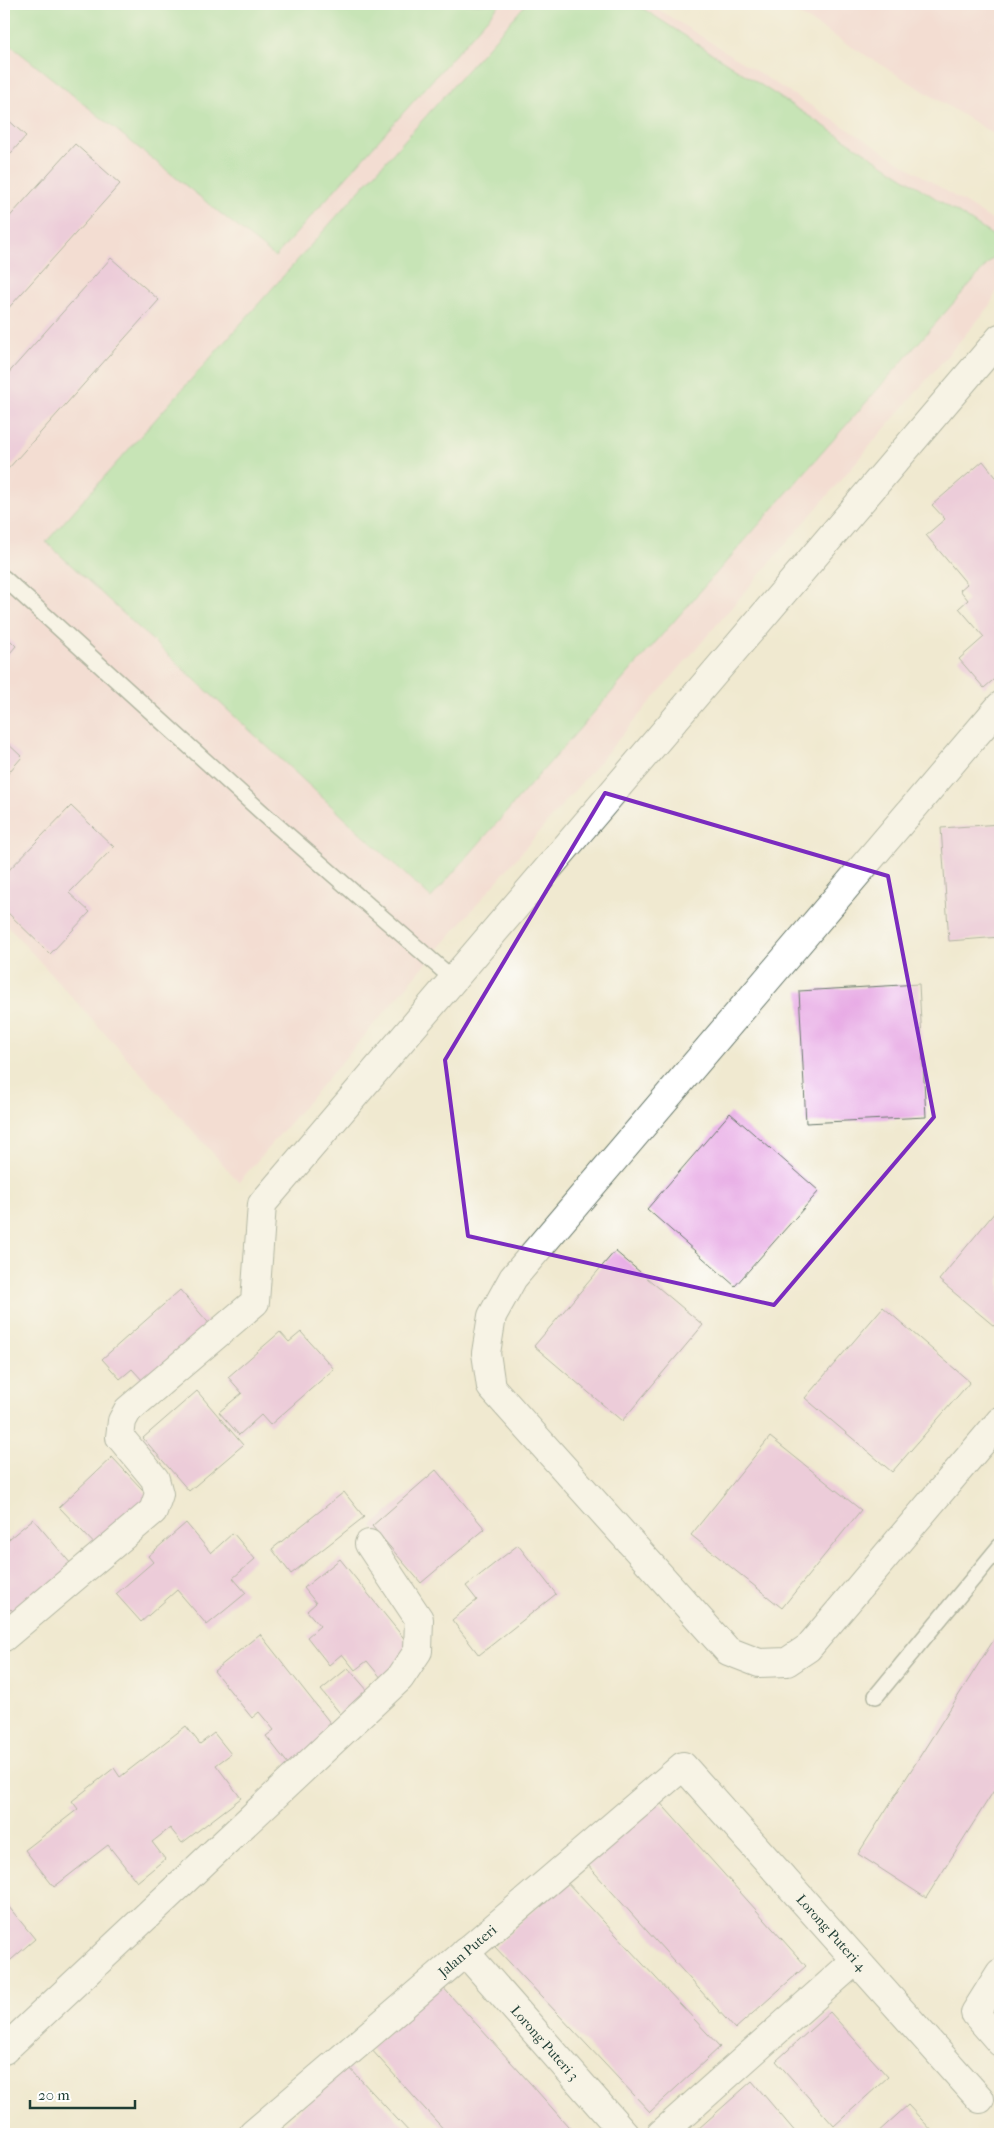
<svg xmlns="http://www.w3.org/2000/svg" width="1004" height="2138" viewBox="0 0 1004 2138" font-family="'IM FELL French Canon',serif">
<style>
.built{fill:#f6cfd6}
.green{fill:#94dd97;stroke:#5a8d66}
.building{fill:#e7a9e4}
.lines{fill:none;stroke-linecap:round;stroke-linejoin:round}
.lane-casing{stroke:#68796b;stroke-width:18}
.street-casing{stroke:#68796b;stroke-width:30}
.path{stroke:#68796b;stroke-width:3;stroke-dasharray:4 4;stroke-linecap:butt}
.lane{stroke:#fff;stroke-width:15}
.street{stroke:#fff;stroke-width:28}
.marked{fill:none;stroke:#7b2cbf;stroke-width:4;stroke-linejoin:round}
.labels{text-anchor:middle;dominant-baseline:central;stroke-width:4;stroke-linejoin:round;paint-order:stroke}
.street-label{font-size:14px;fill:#1f3d34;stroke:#fff}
</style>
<rect width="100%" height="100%" fill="#fff"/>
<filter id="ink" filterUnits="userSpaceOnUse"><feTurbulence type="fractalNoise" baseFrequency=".02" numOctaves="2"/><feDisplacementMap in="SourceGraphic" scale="10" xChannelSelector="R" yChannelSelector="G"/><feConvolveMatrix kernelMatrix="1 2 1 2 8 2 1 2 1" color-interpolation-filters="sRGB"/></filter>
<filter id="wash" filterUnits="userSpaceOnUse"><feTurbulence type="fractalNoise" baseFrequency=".0096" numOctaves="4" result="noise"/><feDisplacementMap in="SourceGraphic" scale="20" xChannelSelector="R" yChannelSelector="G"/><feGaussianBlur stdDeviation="1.12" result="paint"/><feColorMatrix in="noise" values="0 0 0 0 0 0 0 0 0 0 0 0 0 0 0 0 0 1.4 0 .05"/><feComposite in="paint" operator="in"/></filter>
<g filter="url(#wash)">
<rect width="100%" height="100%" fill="#f0e9d0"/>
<!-- built -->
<path class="built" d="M4 4H650L1000 225V284L989 307 239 1182 4 922Z
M782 4H1000V138Z"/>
<!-- green -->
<path class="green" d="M4 4H500L275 257 4 40Z
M526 4H636L1000 240V250L431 898 46 542Z"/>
<g id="blocks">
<!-- building -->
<path class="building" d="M4 116 26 136 4 161Z
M75 144 120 184 4 313V223Z
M111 258 159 300 8 469 4 466V378Z
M983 461 1000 482V674L984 688 959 659 984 637 959 608 968 600 960 590 967 584 926 535 945 519 932 505Z
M4 634 16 646 4 660Z
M4 740 22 757 4 778Z
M71 806 114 847 69 893 90 912 50 954 4 909V875Z
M1000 824V937L949 941 941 828Z
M919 984 926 1117 806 1123 799 991Z
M730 1113 819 1191 735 1286 647 1209Z
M1000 1206V1331L939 1280Z
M615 1251 703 1325 622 1421 534 1346Z
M180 1290 220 1336 154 1393 132 1369 120 1379 102 1359Z
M883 1307 970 1382 892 1472 805 1398Z
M280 1332 289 1342 301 1332 334 1369 270 1425 261 1415 239 1435 219 1412 242 1393 228 1377Z
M197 1391 243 1445 189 1491 143 1438Z
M770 1437 861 1510 782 1608 691 1535Z
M112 1457 155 1503 103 1553 59 1507Z
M436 1470 485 1529 421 1583 372 1526Z
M344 1492 364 1517 291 1574 272 1549Z
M33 1519 77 1571 19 1619 11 1609 4 1615V1543Z
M186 1523 211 1553 233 1533 255 1559 233 1578 246 1593 207 1625 177 1590 141 1622 116 1594 153 1562 148 1556Z
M518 1545 556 1594 479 1655 452 1620 477 1600 466 1586Z
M340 1559 415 1652 382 1679 367 1661 355 1670 342 1654 329 1665 307 1637 320 1626 307 1611 316 1603 304 1588Z
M1000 1630V1781L926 1898 858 1854Z
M260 1634 339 1734 293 1770 266 1736 274 1730 259 1712 252 1718 214 1671Z
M348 1668 375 1699 347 1722 321 1690Z
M186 1726 200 1744 214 1733 231 1754 216 1765 241 1798 182 1843 170 1828 152 1842 165 1859 137 1882 108 1845 54 1887 25 1850 78 1809 72 1801 114 1768 120 1777Z
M657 1799 806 1966 735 2029 586 1863Z
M565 1880 720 2047 650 2112 495 1947Z
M4 1901 35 1939 4 1966Z
M440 1984 530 2083 575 2134H448L415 2098 370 2048Z
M830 2012 888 2077 834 2126 776 2061Z
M347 2065 411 2134H276L275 2133Z
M752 2081 797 2134H702L698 2129Z
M908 2105 935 2134H876Z"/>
</g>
</g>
<g filter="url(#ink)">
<use href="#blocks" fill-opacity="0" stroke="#68796b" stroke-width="1"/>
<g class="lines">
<defs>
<path id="lane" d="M4 578 266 816 453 979
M876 1696 1000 1546"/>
<g id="street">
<path d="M1000 706 513 1278 492 1316 486 1353 491 1387 728 1651 759 1663 787 1662 808 1648 1000 1421"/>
<path d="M4 1637 153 1511 159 1494 155 1479 120 1437 122 1421 128 1410 255 1302 262 1204 1000 338"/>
<path id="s1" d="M465 1952 625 2134"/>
<path d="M1000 1973 975 2013 1000 2042"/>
<path d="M4 2050 400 1678 418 1651 419 1619 369 1544"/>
<path id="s2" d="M253 2134 683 1766 980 2099"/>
<path d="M661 2134 856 1960"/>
</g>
</defs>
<!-- lane casing -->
<use href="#lane" class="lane-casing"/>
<!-- street casing -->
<use href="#street" class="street-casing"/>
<!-- path -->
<path class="path" d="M4 2126 10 2134"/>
<!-- lane -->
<use href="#lane" class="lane"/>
<!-- street -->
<use href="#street" class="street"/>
</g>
</g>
<!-- marked area -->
<path d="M0 0H1004V2138H0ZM605 793 888 876 934 1117 774 1305 468 1236 445 1060Z" fill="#f0e9d0" fill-opacity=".55" fill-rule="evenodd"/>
<path class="marked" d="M605 793 888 876 934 1117 774 1305 468 1236 445 1060Z"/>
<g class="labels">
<!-- street labels -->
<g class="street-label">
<text stroke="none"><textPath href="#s2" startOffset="789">Lorong Puteri 4</textPath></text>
<text stroke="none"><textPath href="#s2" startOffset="282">Jalan Puteri</textPath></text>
<text stroke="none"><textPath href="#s1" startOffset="121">Lorong Puteri 3</textPath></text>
</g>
</g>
<!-- margin -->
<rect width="1004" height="2138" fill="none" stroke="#fff" stroke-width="20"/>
<!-- scale -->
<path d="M30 2100v8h105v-8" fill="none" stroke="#1f3d34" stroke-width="2.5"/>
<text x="38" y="2100" font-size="15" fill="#1f3d34" stroke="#ffffff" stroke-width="4" paint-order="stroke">20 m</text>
</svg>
